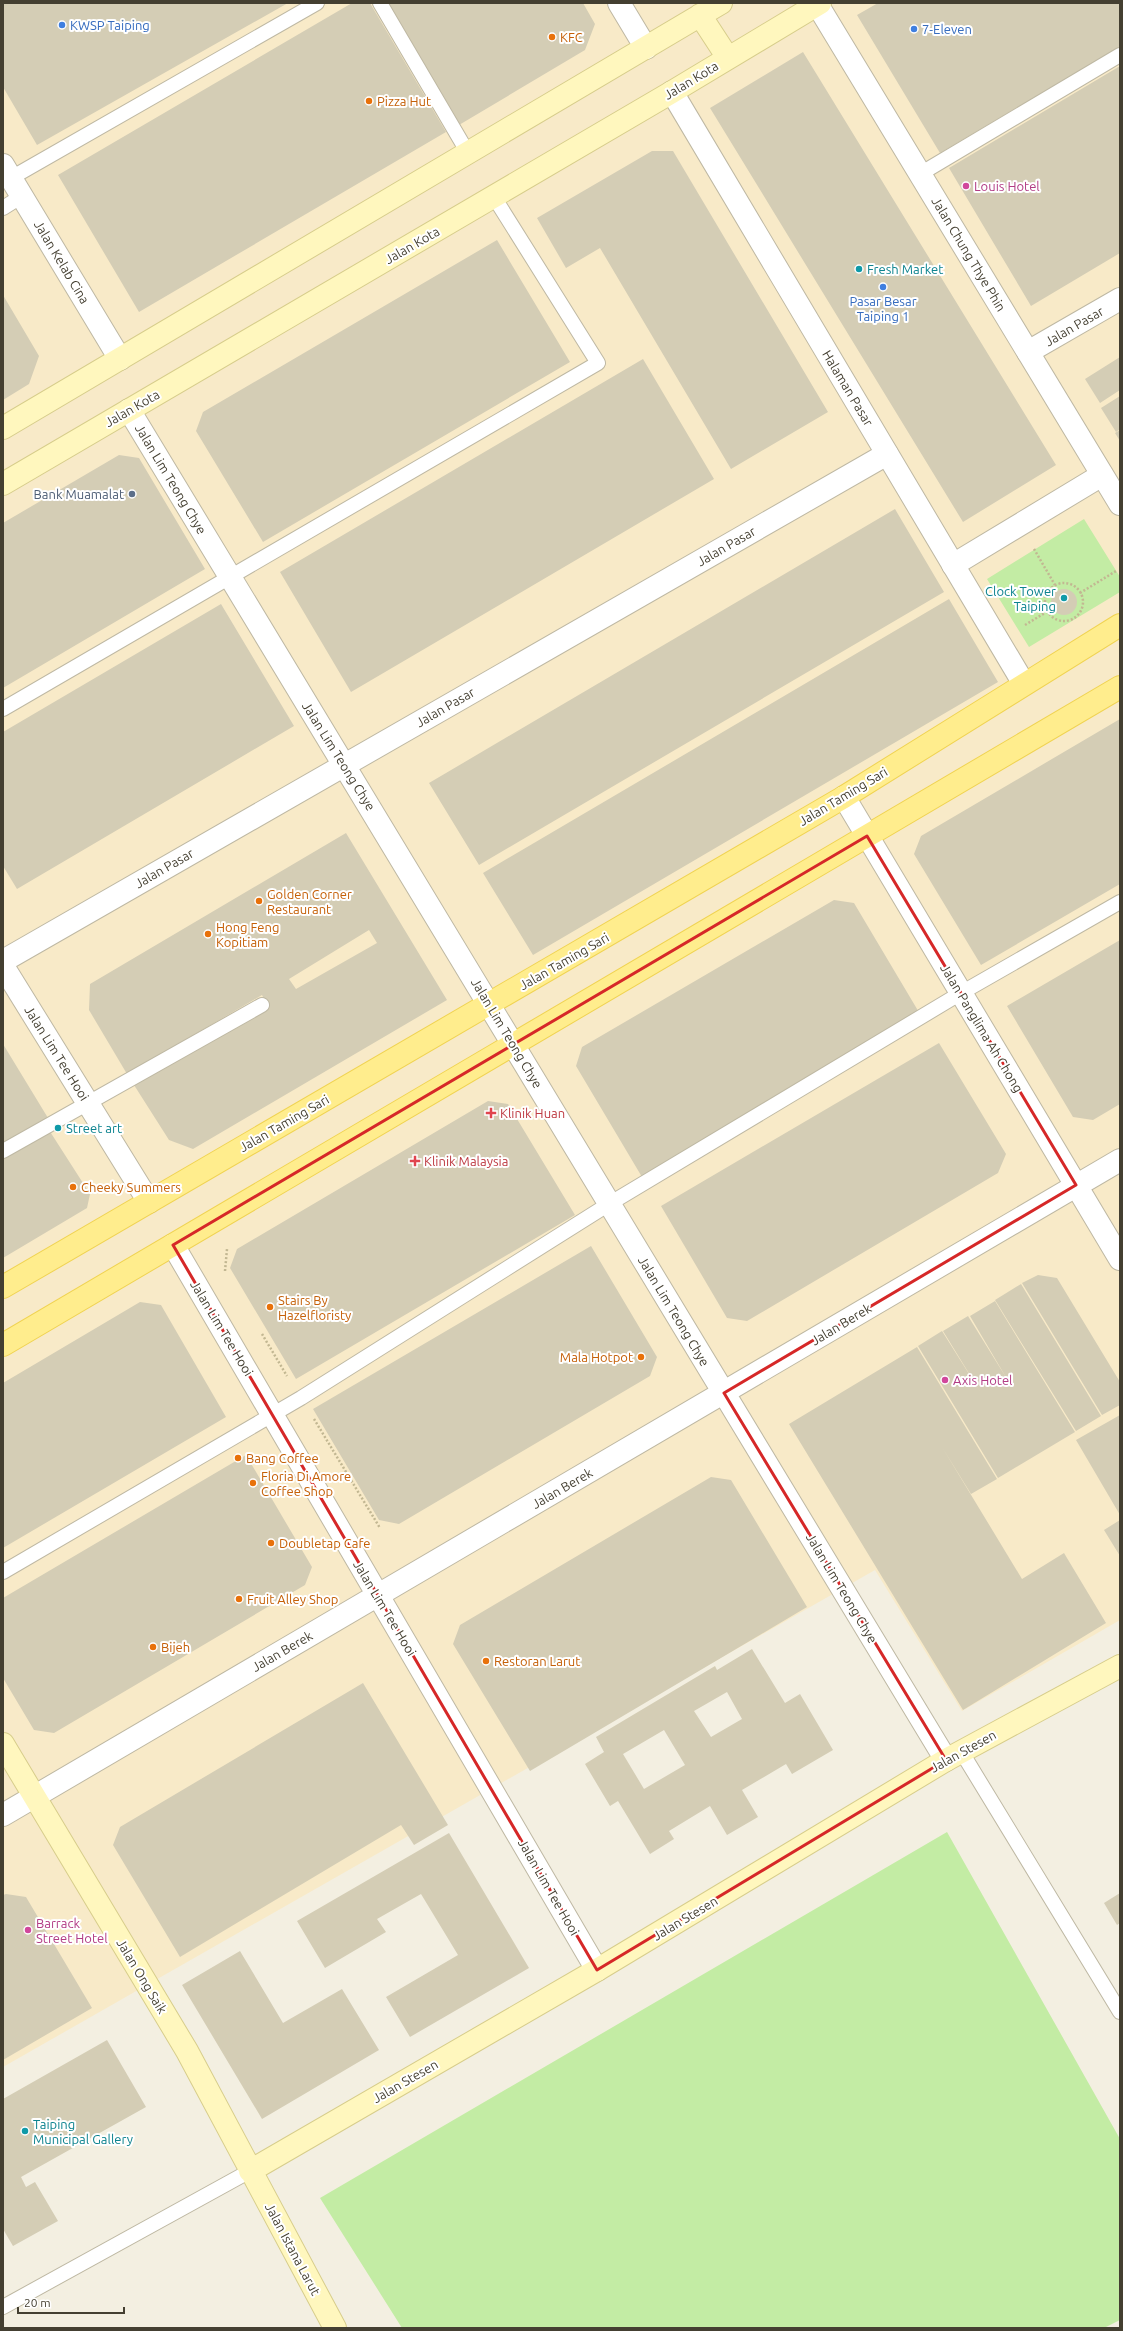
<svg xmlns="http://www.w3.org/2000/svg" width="1123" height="2331" viewBox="0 0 1123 2331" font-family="Ubuntu,sans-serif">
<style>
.commercial{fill:#f8eac8}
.green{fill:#c3eca4}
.building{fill:#d4cdb5;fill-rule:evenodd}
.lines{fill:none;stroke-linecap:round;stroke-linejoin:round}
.service-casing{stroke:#beb8a3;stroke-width:16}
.minor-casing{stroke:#beb8a3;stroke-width:24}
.tertiary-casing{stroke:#beb8a3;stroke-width:24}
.secondary-casing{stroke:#d7cd8b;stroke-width:24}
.primary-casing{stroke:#f0d352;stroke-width:24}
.path{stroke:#c2b792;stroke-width:2.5;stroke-dasharray:2 2;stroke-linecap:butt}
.service{stroke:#fff;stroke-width:14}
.minor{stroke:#fff;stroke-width:22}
.tertiary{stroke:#fff;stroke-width:22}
.secondary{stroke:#fff7be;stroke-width:22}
.primary{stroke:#ffed8d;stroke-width:22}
.marked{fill:none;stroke:#d62828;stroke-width:3;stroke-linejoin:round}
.shop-dot{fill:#3f7fe0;stroke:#fff;stroke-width:1.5}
.food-dot{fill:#e8710a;stroke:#fff;stroke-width:1.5}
.hotel-dot{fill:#d1479c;stroke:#fff;stroke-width:1.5}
.culture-dot{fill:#0f9aa8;stroke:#fff;stroke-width:1.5}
.service-dot{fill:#5c6f8a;stroke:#fff;stroke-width:1.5}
.health-dot{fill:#e0444e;stroke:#fff;stroke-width:1.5}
.labels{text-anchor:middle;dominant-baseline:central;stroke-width:4;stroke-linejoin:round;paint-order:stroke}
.shop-label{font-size:13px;fill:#366cbe;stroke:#fff;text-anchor:start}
.food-label{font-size:13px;fill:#c56008;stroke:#fff;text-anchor:start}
.street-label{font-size:13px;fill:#443f31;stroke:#fff}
.hotel-label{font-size:13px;fill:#b23c85;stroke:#fff;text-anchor:start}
.culture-label{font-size:13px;fill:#0d838f;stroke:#fff;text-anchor:start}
.service-label{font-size:13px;fill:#4e5e75;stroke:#fff;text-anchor:end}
.health-label{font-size:13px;fill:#be3a42;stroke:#fff;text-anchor:start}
</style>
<rect width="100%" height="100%" fill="#f3efe1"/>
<!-- commercial -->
<path class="commercial" d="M3 3H1120V1620L962 1711 875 1570 3 2067Z"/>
<!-- green -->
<path class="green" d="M1084 519 1120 577V592L1029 647 987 579Z
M947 1832 1120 2139V2320L1104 2328H402L320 2198Z"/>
<!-- building -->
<path class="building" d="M3 3H288L37 145 3 87Z
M352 3H370L446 132 139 312 58 175Z
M387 3H583L595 24 585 50 459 125Z
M878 3H1120V47L940 153 857 15Z
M803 52 1056 465 963 522 710 108Z
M1120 66V253L1031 306 949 168Z
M652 151H673L828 412 731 469 600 248 566 268 537 218Z
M497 240 570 362 263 542 196 431 203 412Z
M3 295 39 356 29 384 3 400Z
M1120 357V390L1100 403 1085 379Z
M643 359 714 479 351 692 280 572Z
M1120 396V429L1116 432 1101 408Z
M1120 430V441L1115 433Z
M119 455 139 458 205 569 3 688V523Z
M895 509 944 592 479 865 429 783Z
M1051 602a13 13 0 1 1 26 0a13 13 0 1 1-26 0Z
M949 599 998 682 533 955 483 873Z
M221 604 294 726 17 889 3 866V732Z
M1120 719V884L981 965 914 854 921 836Z
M346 833 447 1000 193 1149 169 1140 134 1085 264 999 262 995 127 1074 89 1010 90 984ZM369 930 377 943 296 989 289 979Z
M834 900 854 903 920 1014 642 1177 576 1066 582 1047Z
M1120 940V1104L1093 1120 1073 1117 1007 1006Z
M939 1043 1006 1154 998 1173 747 1321 727 1318 661 1206Z
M3 1044 48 1118 3 1144Z
M488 1101 508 1104 575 1215 296 1379 230 1268 237 1249Z
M49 1130 90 1194 87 1208 3 1258V1157Z
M591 1246 657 1357 650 1376 399 1524 379 1520 313 1409Z
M1038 1275 1057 1278 1120 1382V1405L1102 1415 1022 1283Z
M1021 1284 1101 1416 1076 1431 995 1300Z
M995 1301 1075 1432 998 1478 918 1346 942 1331 981 1393 943 1331 968 1316 1007 1379 970 1316Z
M140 1302 161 1305 226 1417 3 1548V1383Z
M917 1347 997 1479 971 1494 942 1447 1022 1579 1064 1553 1106 1623 963 1710 789 1424Z
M1120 1415V1515L1076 1440Z
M246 1455 312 1567 305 1585 54 1733 34 1730 3 1678V1598Z
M711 1477 731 1480 807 1607 530 1771 453 1644 460 1625Z
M1120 1520V1556L1104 1530Z
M752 1649 785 1703 800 1694 833 1750 792 1774 786 1764 742 1790 758 1817 727 1835 710 1806 669 1831 674 1839 650 1854 618 1801 610 1806 585 1764 604 1752 596 1737 715 1666 717 1670ZM727 1692 742 1719 711 1737 694 1711ZM664 1730 685 1765 644 1789 623 1754Z
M363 1683 448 1825 414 1845 401 1825 180 1957 113 1845 120 1827Z
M449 1833 529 1968 410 2037 386 1997 458 1955 421 1894 377 1919 386 1932 325 1968 297 1921Z
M1120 1893V1923L1117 1925 1104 1903Z
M6 1894 26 1897 92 2008 3 2060V1895Z
M240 1951 283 2023 342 1989 379 2050 262 2119 182 1985Z
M107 2040 146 2107 21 2177 26 2187 35 2182 58 2221 13 2246 3 2229V2099Z"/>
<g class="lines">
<defs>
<path id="service" d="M380 3 468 153
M920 174 1120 55
M11 178 317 3
M3 208 22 196
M3 709 598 363 494 197
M3 1151 262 1005
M3 1572 301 1398 609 1204 961 993 1120 902
M961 1751 1120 2012
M3 2307 250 2171"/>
<path id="minor" d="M3 165 120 359
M1028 352 1120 299
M129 410 946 1760
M953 565 1102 475
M844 797 1120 1259
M3 961 887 454
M3 966 149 1202
M173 1245 597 1970
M3 1815 1120 1160"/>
<path id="tertiary" d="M619 3 646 48
M817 4 1120 504
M672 92 1024 684"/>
<path id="secondary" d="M700 15 728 58
M3 428 721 3
M3 484 672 92 820 3
M3 1744 187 2051 335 2328
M250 2171 597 1970 946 1760 1120 1666"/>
<path id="primary" d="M3 1287 844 797 1120 625
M3 1345 1120 687"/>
</defs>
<!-- service casing -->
<use href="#service" class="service-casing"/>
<!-- minor casing -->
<use href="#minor" class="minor-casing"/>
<!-- tertiary casing -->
<use href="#tertiary" class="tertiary-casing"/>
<!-- secondary casing -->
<use href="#secondary" class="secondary-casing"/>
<!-- primary casing -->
<use href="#primary" class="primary-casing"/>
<!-- path -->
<path class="path" d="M1034 549 1055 585
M1045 602a19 19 0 1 1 38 0a19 19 0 1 1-38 0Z
M1080 593 1116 571
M1025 625 1048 611
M225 1271 227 1249
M262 1334 287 1376
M314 1419 380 1528"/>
<!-- service -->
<use href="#service" class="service"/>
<!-- minor -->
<use href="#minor" class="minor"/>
<!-- tertiary -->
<use href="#tertiary" class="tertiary"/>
<!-- secondary -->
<use href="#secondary" class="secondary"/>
<!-- primary -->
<use href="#primary" class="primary"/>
</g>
<!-- marked area -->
<path class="marked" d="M867 836 1076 1185 724 1393 946 1760 597 1970 173 1245Z"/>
<!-- markers -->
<g class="shop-dot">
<circle cx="62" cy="25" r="4"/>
<circle cx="914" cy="29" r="4"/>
<circle cx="883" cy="287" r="4"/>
</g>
<g class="food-dot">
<circle cx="552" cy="37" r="4"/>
<circle cx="369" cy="101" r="4"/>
<circle cx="259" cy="901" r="4"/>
<circle cx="208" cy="934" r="4"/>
<circle cx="73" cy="1187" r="4"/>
<circle cx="270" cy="1307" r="4"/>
<circle cx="641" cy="1357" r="4"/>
<circle cx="238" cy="1458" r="4"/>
<circle cx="253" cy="1483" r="4"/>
<circle cx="271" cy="1543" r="4"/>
<circle cx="239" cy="1599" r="4"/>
<circle cx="153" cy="1647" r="4"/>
<circle cx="486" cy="1661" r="4"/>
</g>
<g class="hotel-dot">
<circle cx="966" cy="186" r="4"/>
<circle cx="945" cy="1380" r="4"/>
<circle cx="28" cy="1930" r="4"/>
</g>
<g class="culture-dot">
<circle cx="859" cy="269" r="4"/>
<circle cx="1064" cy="598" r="4"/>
<circle cx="58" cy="1128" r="4"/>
<circle cx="25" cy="2131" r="4"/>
</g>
<circle class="service-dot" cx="132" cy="494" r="4"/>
<g class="health-dot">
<path d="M489 1107h4v4h4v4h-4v4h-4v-4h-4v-4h4z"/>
<path d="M413 1155h4v4h4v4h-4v4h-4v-4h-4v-4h4z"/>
</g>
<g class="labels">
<!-- shop labels -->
<g class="shop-label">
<text x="70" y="25">KWSP Taiping</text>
<text x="922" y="29">7-Eleven</text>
<text x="883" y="301" text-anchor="middle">Pasar Besar<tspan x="883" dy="15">Taiping 1</tspan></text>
</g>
<!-- food labels -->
<g class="food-label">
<text x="560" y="37">KFC</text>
<text x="377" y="101">Pizza Hut</text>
<text x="267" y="894">Golden Corner<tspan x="267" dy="15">Restaurant</tspan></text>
<text x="216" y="927">Hong Feng<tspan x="216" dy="15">Kopitiam</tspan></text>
<text x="81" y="1187">Cheeky Summers</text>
<text x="278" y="1300">Stairs By<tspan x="278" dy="15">Hazelfloristy</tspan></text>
<text x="633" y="1357" text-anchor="end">Mala Hotpot</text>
<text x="246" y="1458">Bang Coffee</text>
<text x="261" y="1476">Floria Di Amore<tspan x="261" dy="15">Coffee Shop</tspan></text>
<text x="279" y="1543">Doubletap Cafe</text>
<text x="247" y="1599">Fruit Alley Shop</text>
<text x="161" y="1647">Bijeh</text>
<text x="494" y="1661">Restoran Larut</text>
</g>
<!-- street labels -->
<g class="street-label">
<text transform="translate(691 80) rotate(-31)">Jalan Kota</text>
<text transform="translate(412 245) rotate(-30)">Jalan Kota</text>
<text transform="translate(969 254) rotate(59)">Jalan Chung Thye Phin</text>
<text transform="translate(62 262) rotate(59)">Jalan Kelab Cina</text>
<text transform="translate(1074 326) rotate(-30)">Jalan Pasar</text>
<text transform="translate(848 388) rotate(59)">Halaman Pasar</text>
<text transform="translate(132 408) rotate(-30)">Jalan Kota</text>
<text transform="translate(171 479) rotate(59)">Jalan Lim Teong Chye</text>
<text transform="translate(726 546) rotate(-30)">Jalan Pasar</text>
<text transform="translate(445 707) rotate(-30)">Jalan Pasar</text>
<text transform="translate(339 756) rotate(58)">Jalan Lim Teong Chye</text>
<text transform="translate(843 796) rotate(-31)">Jalan Taming Sari</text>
<text transform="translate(164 868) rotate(-30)">Jalan Pasar</text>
<text transform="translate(564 961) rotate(-30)">Jalan Taming Sari</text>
<text transform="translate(982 1028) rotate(59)">Jalan Panglima Ah Chong</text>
<text transform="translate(507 1033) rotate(59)">Jalan Lim Teong Chye</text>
<text transform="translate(57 1053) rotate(58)">Jalan Lim Tee Hooi</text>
<text transform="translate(284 1123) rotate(-30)">Jalan Taming Sari</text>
<text transform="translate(674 1311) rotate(59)">Jalan Lim Teong Chye</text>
<text transform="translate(841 1324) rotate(-31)">Jalan Berek</text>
<text transform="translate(222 1328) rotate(59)">Jalan Lim Tee Hooi</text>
<text transform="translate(562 1488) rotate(-30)">Jalan Berek</text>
<text transform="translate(842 1588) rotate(59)">Jalan Lim Teong Chye</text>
<text transform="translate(385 1608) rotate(59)">Jalan Lim Tee Hooi</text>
<text transform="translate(282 1651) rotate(-30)">Jalan Berek</text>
<text transform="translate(963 1751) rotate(-29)">Jalan Stesen</text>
<text transform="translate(549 1887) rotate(60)">Jalan Lim Tee Hooi</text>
<text transform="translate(685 1918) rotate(-31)">Jalan Stesen</text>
<text transform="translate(142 1976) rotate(59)">Jalan Ong Saik</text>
<text transform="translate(405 2081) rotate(-30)">Jalan Stesen</text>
<text transform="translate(293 2249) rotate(62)">Jalan Istana Larut</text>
</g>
<!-- hotel labels -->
<g class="hotel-label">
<text x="974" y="186">Louis Hotel</text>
<text x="953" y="1380">Axis Hotel</text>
<text x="36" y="1923">Barrack<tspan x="36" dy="15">Street Hotel</tspan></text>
</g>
<!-- culture labels -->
<g class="culture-label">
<text x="867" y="269">Fresh Market</text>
<text x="1056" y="591" text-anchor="end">Clock Tower<tspan x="1056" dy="15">Taiping</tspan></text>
<text x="66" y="1128">Street art</text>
<text x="33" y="2124">Taiping<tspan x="33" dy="15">Municipal Gallery</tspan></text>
</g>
<!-- service labels -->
<g class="service-label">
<text x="124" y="494">Bank Muamalat</text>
</g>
<!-- health labels -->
<g class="health-label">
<text x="500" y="1113">Klinik Huan</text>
<text x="424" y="1161">Klinik Malaysia</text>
</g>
</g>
<!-- border -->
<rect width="1123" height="2331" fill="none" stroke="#443f31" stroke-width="8"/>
<!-- scale -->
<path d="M18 2307v6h106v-6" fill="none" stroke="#443f31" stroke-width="2"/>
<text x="24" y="2307" font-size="12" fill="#443f31" stroke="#ffffff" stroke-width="3" paint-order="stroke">20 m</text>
</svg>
